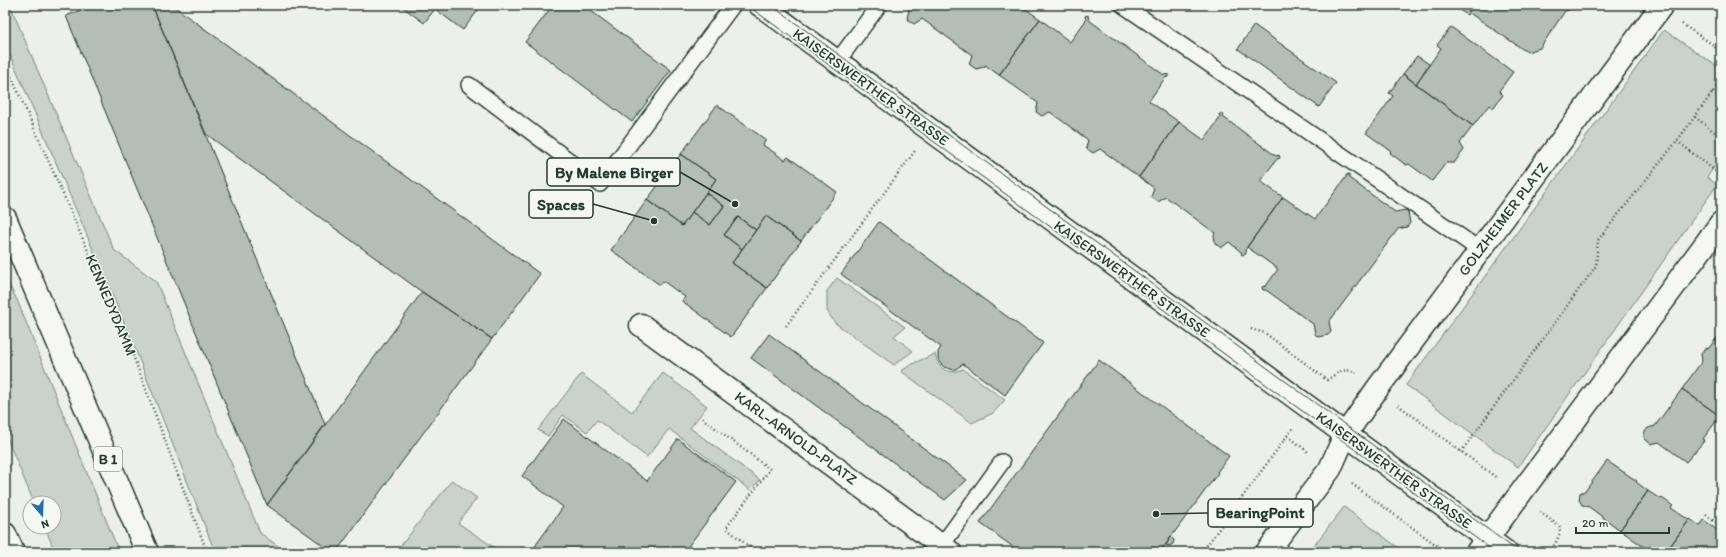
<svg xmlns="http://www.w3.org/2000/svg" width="1726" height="557" viewBox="0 0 1726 557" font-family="Itim,sans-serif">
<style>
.green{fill:#cbd2cc;stroke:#758880}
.building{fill:#b4bdb8;stroke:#1f3d34}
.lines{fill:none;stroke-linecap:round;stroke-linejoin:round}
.lane-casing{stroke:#1f3d34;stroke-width:18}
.street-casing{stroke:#1f3d34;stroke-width:25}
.secondary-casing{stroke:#1f3d34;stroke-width:25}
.highway-casing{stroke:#1f3d34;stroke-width:25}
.path{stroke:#1f3d34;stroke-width:2.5;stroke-dasharray:1 3;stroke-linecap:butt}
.lane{stroke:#f6f6f2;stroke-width:15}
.street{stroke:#f6f6f2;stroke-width:22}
.secondary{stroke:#f6f6f2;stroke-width:22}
.highway{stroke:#f6f6f2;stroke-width:22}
.tram{stroke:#1f3d34;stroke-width:1}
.labels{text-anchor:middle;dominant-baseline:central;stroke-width:3;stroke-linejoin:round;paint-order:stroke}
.shield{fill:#f6f6f2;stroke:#60746d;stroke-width:1}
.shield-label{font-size:14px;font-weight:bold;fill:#1f3d34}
.street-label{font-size:15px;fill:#1f3d34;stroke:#f6f6f2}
.leader{fill:none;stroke:#1f3d34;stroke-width:1.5}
.callout-dot{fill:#1f3d34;stroke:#f6f6f2;stroke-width:1.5}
.callout{fill:#f6f6f2;stroke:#1f3d34;stroke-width:1.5}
.callout-label{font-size:16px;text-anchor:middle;font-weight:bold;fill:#1f3d34}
</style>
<rect width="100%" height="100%" fill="#edefea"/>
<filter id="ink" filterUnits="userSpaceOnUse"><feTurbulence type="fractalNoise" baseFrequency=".025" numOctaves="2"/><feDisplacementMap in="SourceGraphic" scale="8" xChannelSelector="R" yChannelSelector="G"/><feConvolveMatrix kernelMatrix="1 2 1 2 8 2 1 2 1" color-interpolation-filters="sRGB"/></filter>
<g filter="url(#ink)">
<!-- green -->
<path class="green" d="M5 5H10L114 250 156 281 260 533 286 552H215L132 341 5 43Z
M1664 30 1721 69V158L1707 177 1717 185 1518 467 1406 385Z
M5 277 17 300 119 552H55L45 527H54V503H34L5 433Z
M837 278 905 327 894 336 913 351 894 365 835 323 827 311V291Z
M935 354C939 370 947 375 963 369L1005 400 993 413 972 423 901 371 916 362Z
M663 373 707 406 690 428 760 480 750 490 669 429 647 457 597 420 587 432 563 415 548 436 538 430 581 374 632 412Z
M452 480 477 498 458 523 501 552H396Z
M1344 507 1404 552H1309Z"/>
<!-- building -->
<path class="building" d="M93 5H152L325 424 267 505 66 16Z
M152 5H172L540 274 492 339 422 292 206 134Z
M400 5H482L463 30 435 9 424 23Z
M553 5H583L671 70 632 122 525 42Z
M904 5H1020L1040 19 999 75 985 65 984 67 976 69 969 64 972 55 922 19 914 24 907 19 909 9Z
M1452 5H1473L1467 15Z
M1473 5H1576L1574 8 1565 11 1540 48 1527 52 1468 12Z
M1088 15 1089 20 1164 75 1168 74V77L1165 78 1149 101 1179 122 1139 177 1100 149 1093 153 1086 148 1088 140 1050 112 1042 116 1036 112 1038 103 999 75 1040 19 1070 42 1086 20 1085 16Z
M1254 25 1336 83 1319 107 1238 49Z
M1451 27 1513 72 1499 91 1503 95 1493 108 1489 105 1473 126 1416 84 1441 48 1437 45Z
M1417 56 1429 64 1416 84 1403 74Z
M1403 74 1473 126 1460 143 1464 150 1454 163H1446L1432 181 1409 164 1406 165 1390 153 1391 151 1366 133 1393 96 1389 93Z
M717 105 766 140 763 145 785 160 788 157 837 192 801 241 766 216 756 230 738 217 724 235 742 249 732 263 767 288 731 337 682 301 685 297 663 281 660 285 611 250 647 200 682 226 692 212 710 225 724 206 706 193 716 179 681 154Z
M1219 114H1222L1223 117 1276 156 1279 155 1280 158 1277 159 1260 181 1283 197 1245 250 1246 254 1242 255 1241 252 1229 242 1221 248 1215 243 1214 235 1215 233 1166 197 1158 202 1151 197 1154 188 1139 177 1179 122 1204 140 1220 118Z
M681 154 716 179 682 226 647 200Z
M1349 174V178L1395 212 1406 210 1408 212 1410 223 1407 227 1398 229 1329 322 1331 332 1328 335 1318 337 1315 334 1313 324 1266 290H1263L1262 287 1266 286 1278 269 1247 247 1283 197 1315 219 1346 177V175Z
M706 193 724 206 710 225 692 212Z
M766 216 801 241 767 288 732 263Z
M738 217 756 230 742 249 724 235Z
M879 222 1043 343 1005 395 963 364 954 370 944 367 940 363 938 358V352L941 347 841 274Z
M422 292 492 339 336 552H332L267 505Z
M1721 326V345L1715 340 1720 334 1719 330Z
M769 334 967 480 945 500 751 358Z
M1715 340 1721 345 1720 416 1682 389 1702 361 1701 354 1705 349 1709 348Z
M1099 360 1229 456 1217 472 1218 473 1160 552H1020L980 523Z
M1682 389 1720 416 1703 439 1705 440 1686 462 1659 442 1651 444 1645 439 1644 433 1648 428 1655 426Z
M564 419 647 481 678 439 736 482 684 552H531L563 507 522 476Z
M1607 461 1637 481 1636 482 1648 491 1620 530 1589 507 1582 505 1579 500 1580 493 1586 490Z
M1648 491 1660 499 1662 498 1673 506 1671 508 1689 520 1666 552H1651L1620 530Z
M1690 519 1700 526 1704 520 1721 533V552H1666Z
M1171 537 1174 540 1173 544 1169 546 1166 545Z"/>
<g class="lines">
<defs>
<path id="lane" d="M1123 5 1480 250
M837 62 879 5
M469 85 600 184 733 5
M942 545 1002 462"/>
<path id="street" d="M641 325 950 552
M1267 552 1330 469 1345 435 1377 389 1662 5
M1477 552 1721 223"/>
<path id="secondary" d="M760 5 1506 552"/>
<path id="highway" d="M5 218 147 552
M5 534 13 552"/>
</defs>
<!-- lane casing -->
<use href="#lane" class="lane-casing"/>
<!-- street casing -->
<use href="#street" class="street-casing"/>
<!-- secondary casing -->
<use href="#secondary" class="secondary-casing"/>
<!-- highway casing -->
<use href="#highway" class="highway-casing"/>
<!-- path -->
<path class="path" d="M1682 24 1712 44 1721 54
M5 62 128 342 207 552
M1712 93 1721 99
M1695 117 1721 137
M1677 141 1718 173 1721 169
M786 326 915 151
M1251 329 1265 333 1327 380C1336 374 1345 366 1356 373
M1398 405 1497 478
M702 418 770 469 726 528 756 552
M1288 436 1308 452
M1461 452 1596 266 1598 240 1677 141 1721 81
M1352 484 1446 552
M1540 512 1560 527C1560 538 1555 544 1549 552
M1706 515 1718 524 1716 529
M1202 552 1293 428"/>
<!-- lane -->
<use href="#lane" class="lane"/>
<!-- street -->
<use href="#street" class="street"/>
<!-- secondary -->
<use href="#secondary" class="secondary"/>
<!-- highway -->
<use href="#highway" class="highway"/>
<!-- tram -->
<path class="tram" d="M747 5 1495 552
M771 5 1519 552"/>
</g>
</g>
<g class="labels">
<!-- shield labels -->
<rect class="shield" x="94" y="447" width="28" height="24" rx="3"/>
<g class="shield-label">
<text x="108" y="459">B 1</text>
</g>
<!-- street labels -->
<g class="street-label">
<text transform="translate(871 87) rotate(36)">KAISERSWERTHER STRASSE</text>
<text transform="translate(1503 219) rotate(-53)">GOLZHEIMER PLATZ</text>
<text transform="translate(1132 279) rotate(36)">KAISERSWERTHER STRASSE</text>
<text transform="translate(111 305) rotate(67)">KENNEDYDAMM</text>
<text transform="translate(796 438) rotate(36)">KARL-ARNOLD-PLATZ</text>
<text transform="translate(1394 470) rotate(36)">KAISERSWERTHER STRASSE</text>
</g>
</g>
<!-- callouts -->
<path class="leader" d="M735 204L680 172M654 221L593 204M1156 514L1208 513"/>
<g class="callout-dot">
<circle cx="735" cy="204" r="4"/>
<circle cx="654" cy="221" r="4"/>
<circle cx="1156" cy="514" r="4"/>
</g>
<g class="callout">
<rect x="547" y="158" width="133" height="28" rx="4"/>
<rect x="529" y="190" width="64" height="28" rx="4"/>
<rect x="1208" y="499" width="105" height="28" rx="4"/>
</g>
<g class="callout-label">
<text x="614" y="178">By Malene Birger</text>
<text x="561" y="210">Spaces</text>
<text x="1260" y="518">BearingPoint</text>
</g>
<!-- margin -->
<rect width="1726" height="557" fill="none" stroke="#f6f6f2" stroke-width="20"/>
<rect x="10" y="10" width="1706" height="537" fill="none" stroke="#1f3d34" stroke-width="1.5" filter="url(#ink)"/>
<!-- north arrow -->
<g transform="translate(42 515) rotate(161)"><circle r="19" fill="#f6f6f2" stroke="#a0aca6"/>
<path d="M0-3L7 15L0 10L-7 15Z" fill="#1f6fb2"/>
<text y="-6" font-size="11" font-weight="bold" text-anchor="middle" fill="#1f3d34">N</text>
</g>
<!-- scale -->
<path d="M1576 527v6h93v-6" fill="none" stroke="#1f3d34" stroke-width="2"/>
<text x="1582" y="527" font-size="12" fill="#1f3d34" stroke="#f6f6f2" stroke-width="3" paint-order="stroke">20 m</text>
</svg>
